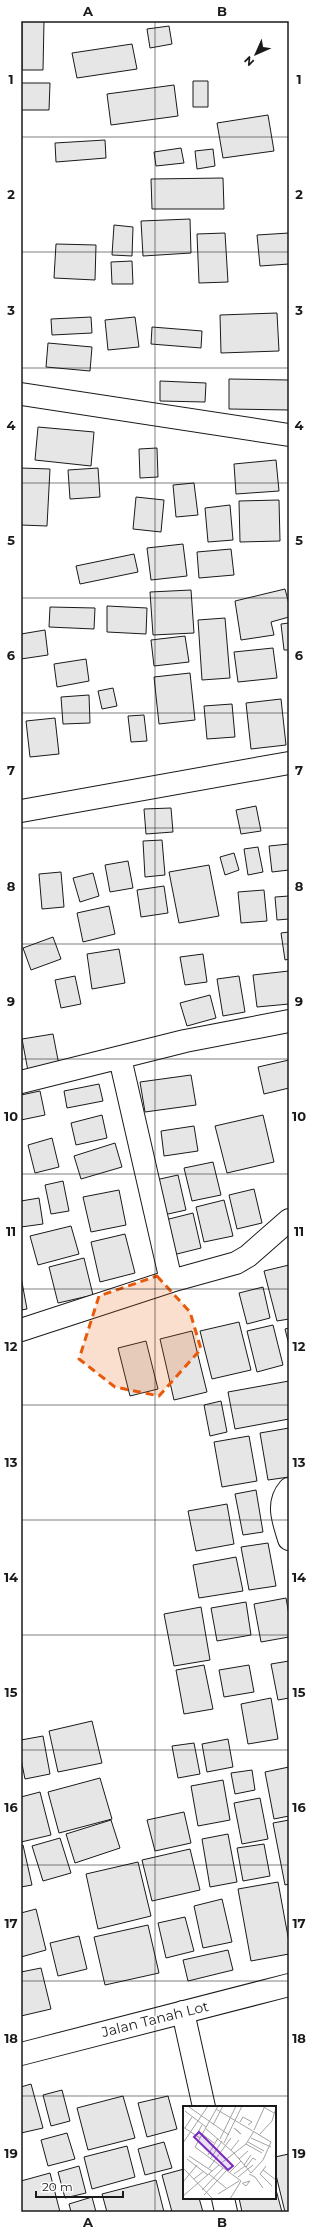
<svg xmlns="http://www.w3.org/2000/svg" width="310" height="2233" viewBox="0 0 310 2233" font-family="Montserrat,sans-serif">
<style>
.building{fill:#e6e6e6;stroke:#1a1a1a}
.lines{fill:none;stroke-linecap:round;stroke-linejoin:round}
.minor-casing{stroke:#1a1a1a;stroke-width:24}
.tertiary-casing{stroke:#1a1a1a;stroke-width:24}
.secondary-casing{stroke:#1a1a1a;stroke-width:24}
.minor{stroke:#fff;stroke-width:22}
.tertiary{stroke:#fff;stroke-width:22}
.secondary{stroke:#fff;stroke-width:22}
.marked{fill:#e8590c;fill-opacity:0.2;stroke:#e8590c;stroke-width:3;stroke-dasharray:8 5;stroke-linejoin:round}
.grid{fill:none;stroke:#1a1a1a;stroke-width:1;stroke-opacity:0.55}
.labels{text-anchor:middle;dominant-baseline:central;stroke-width:3;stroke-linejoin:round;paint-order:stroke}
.street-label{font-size:14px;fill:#1a1a1a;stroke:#fff}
.inset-road{fill:none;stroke:#a3a3a3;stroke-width:1}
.view{fill:#7b2cbf;fill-opacity:0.15;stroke:#7b2cbf;stroke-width:2}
.inset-edge{fill:none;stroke:#1a1a1a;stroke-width:2}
.neatline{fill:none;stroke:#1a1a1a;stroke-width:1.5}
.grid-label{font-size:13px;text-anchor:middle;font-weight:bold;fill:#1a1a1a}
</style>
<rect width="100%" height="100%" fill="#fff"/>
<!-- building -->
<path class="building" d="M22 21H44L43 70H22Z
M169 26 172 44 150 48 147 29Z
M132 44 137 69 77 78 72 53Z
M193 81H208V107H193Z
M21 83H50L49 110H21Z
M174 85 178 116 111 125 107 94Z
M268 115 274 151 223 158 217 123Z
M105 140 106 158 56 162 55 143Z
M181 148 184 163 156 166 154 152Z
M213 149 215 166 197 169 195 151Z
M223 178 224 209H152L151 179Z
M190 219 191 253 143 256 141 221Z
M114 225 133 227 132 256 112 255Z
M225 233 228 282 199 283 197 234Z
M289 233V264L260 266 257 235Z
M56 244 96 245 95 280 54 278Z
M132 261 133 284H112L111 262Z
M277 313 279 351 221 353 220 315Z
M91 317 92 333 52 335 51 319Z
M135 317 139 347 108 350 105 320Z
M152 327 202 331 201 348 151 344Z
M48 343 92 347 90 371 46 367Z
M229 379 289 380V410L229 409Z
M160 381 206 383 205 402 160 401Z
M38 427 94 432 91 466 35 460Z
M157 448 158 477 140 478 139 449Z
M276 460 279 491 236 494 234 464Z
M21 468 50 469 47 526 21 525Z
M98 468 100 497 70 499 68 470Z
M194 483 198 515 176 517 173 485Z
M136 497 164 500 161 532 133 529Z
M279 500 280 541 240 542 239 501Z
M230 505 233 540 208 542 205 508Z
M183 544 187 576 151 580 147 548Z
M231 549 234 575 199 578 197 552Z
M134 554 138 572 80 584 76 566Z
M285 589 289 604V617L271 622 274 635 241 640 235 601Z
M191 590 194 633 153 635 150 592Z
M107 606 147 608 146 634 107 632Z
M50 607 95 608 94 629 49 627Z
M225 618 230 678 202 680 198 620Z
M289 623V650H284L281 624Z
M45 630 48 655 21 659V634Z
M185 636 189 662 154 666 151 640Z
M273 648 277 678 238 682 234 652Z
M86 659 89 681 57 687 54 664Z
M190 673 195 720 159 724 154 677Z
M113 688 117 706 102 709 98 691Z
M89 695 90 723 63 724 61 697Z
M281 699 286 745 251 749 246 703Z
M232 704 235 737 207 739 204 706Z
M144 715 147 741 131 742 128 716Z
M55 718 59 754 30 757 26 721Z
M256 806 261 831 241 834 236 810Z
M171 808 173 832 146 834 144 809Z
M162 840 165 875 145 877 143 841Z
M289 844V870L272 872 269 846Z
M258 847 263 872 248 875 244 849Z
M234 853 239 870 225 875 220 857Z
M128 861 133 888 110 892 105 865Z
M209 865 219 916 179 923 169 872Z
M61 872 64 907 42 909 39 874Z
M93 873 99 896 80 902 73 878Z
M164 886 168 913 141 917 137 890Z
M264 890 267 921 241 923 238 892Z
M289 896V919L277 920 275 897Z
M109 906 115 934 83 942 77 913Z
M289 932V959L285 960 281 933Z
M53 937 61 959 31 970 23 948Z
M119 949 125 983 92 989 87 954Z
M203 954 207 982 185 985 180 957Z
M289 971V1004L257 1007 253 975Z
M75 976 81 1004 61 1008 55 980Z
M239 976 245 1012 223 1016 217 979Z
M210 995 216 1018 187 1026 180 1003Z
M53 1034 59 1065 28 1071 22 1039Z
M289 1060V1088L264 1094 258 1067Z
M191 1075 196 1105 145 1112 140 1082Z
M99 1084 103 1101 67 1108 64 1091Z
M40 1091 45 1115 21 1120V1095Z
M102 1115 107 1138 76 1145 71 1123Z
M263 1115 274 1162 227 1173 215 1126Z
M194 1126 198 1151 164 1156 161 1131Z
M52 1138 59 1167 35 1173 28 1145Z
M115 1143 122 1167 81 1179 74 1156Z
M213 1162 221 1195 192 1201 184 1168Z
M178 1175 186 1210 159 1216 151 1181Z
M63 1181 69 1211 51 1214 45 1185Z
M254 1189 262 1223 237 1229 229 1195Z
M119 1190 126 1225 91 1232 83 1197Z
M39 1198 43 1224 21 1227V1201Z
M224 1200 233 1236 204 1242 196 1207Z
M193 1213 201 1248 173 1255 165 1220Z
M71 1226 79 1254 38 1265 30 1236Z
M125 1234 135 1273 100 1282 91 1242Z
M84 1258 93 1295 58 1303 49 1267Z
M289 1265V1319L277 1321 264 1271Z
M21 1277 27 1309 21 1310Z
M263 1287 270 1318 247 1324 239 1293Z
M239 1322 251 1370 212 1379 200 1331Z
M273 1325 283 1365 257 1372 247 1331Z
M289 1328V1345L285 1329Z
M192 1331 207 1392 174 1400 160 1339Z
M146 1341 158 1389 130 1396 118 1348Z
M289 1381V1419L235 1429 228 1392Z
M221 1401 227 1432 210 1436 204 1405Z
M289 1428V1477L268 1480 260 1433Z
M249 1436 257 1481 222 1487 214 1442Z
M256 1490 263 1532 243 1535 235 1494Z
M227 1504 234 1544 196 1551 188 1511Z
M268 1543 276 1586 249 1590 241 1547Z
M236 1557 243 1591 199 1598 193 1565Z
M286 1598 289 1615V1637L261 1642 254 1604Z
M246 1602 251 1635 217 1641 211 1608Z
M201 1607 210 1660 174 1666 164 1614Z
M289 1661V1698L278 1700 271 1664Z
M204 1665 213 1709 184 1714 176 1670Z
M249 1665 254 1692 224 1697 219 1670Z
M271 1698 278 1739 248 1744 241 1704Z
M92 1721 102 1763 58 1772 49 1731Z
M43 1736 50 1774 25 1779 21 1759V1740Z
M228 1739 233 1767 207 1772 202 1744Z
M194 1743 200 1774 178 1778 172 1746Z
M289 1767V1816L274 1819 265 1772Z
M252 1770 255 1790 235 1794 231 1773Z
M100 1778 112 1819 59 1833 48 1792Z
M223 1780 230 1820 198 1826 191 1786Z
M40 1792 51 1835 21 1842V1797Z
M260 1798 268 1839 242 1844 234 1803Z
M184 1812 191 1843 155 1851 147 1820Z
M111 1820 120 1848 75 1863 66 1834Z
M289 1820V1884L285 1885 273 1823Z
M228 1834 237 1882 210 1887 202 1839Z
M60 1838 71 1873 43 1881 32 1846Z
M264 1844 270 1876 243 1881 237 1848Z
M23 1845 32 1885 21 1887V1846Z
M190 1849 200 1890 152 1901 142 1860Z
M138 1862 151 1916 98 1929 86 1874Z
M278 1882 289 1942V1954L251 1961 238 1889Z
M222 1899 232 1942 203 1948 194 1906Z
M36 1909 46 1950 21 1957V1913Z
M185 1917 194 1951 166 1958 158 1923Z
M148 1925 159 1973 105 1985 94 1937Z
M79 1936 87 1969 58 1976 50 1943Z
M228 1950 233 1970 188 1981 183 1960Z
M41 1968 51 2009 21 2016V1972Z
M31 2084 43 2128 21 2133V2087Z
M62 2090 70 2121 51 2126 43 2095Z
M123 2096 135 2138 88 2150 77 2108Z
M168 2096 177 2129 147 2137 138 2103Z
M67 2133 75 2159 48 2166 41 2140Z
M164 2142 172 2168 145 2175 138 2149Z
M127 2146 135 2177 92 2189 84 2157Z
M289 2154V2212H285L275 2171V2157Z
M79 2166 86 2193 65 2198 58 2172Z
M184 2169V2198H199L203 2212H172L162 2175Z
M50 2173 60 2212H21V2181Z
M156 2180 164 2212H107L102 2194Z
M275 2186 282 2212H242L239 2198H275Z
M92 2197 96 2212H71L69 2204Z"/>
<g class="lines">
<defs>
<path id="minor" d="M21 394 289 435
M21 811 289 763
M120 1058 171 1281
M21 1082 185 1041 289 1021
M21 1330 171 1281 236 1263 248 1256 289 1220
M289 1489C276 1504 284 1522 289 1539"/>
<path id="tertiary" d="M183 2012 204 2107
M223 2198 226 2212"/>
<path id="secondary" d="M21 2054 289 1985"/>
</defs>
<!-- minor casing -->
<use href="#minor" class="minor-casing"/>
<!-- tertiary casing -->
<use href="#tertiary" class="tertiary-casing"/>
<!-- secondary casing -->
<use href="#secondary" class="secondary-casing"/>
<!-- minor -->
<use href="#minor" class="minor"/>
<!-- tertiary -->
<use href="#tertiary" class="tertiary"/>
<!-- secondary -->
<use href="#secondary" class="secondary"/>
</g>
<!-- marked area -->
<path class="marked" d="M157 1276 190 1312 201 1349 159 1396 115 1387 79 1359 99 1296Z"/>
<!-- grid -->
<path class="grid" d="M155 21V2212M21 137H289M21 252H289M21 368H289M21 483H289M21 598H289M21 713H289M21 828H289M21 944H289M21 1059H289M21 1174H289M21 1289H289M21 1405H289M21 1520H289M21 1635H289M21 1750H289M21 1865H289M21 1981H289M21 2096H289"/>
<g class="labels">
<!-- street labels -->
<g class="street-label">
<text transform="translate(155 2019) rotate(-14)">Jalan Tanah Lot</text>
</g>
</g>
<!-- overview -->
<g transform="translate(183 2106)">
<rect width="93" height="93" fill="#fff"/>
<path class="inset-road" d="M35 0 12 41 58 75 47 93M79 0 91 7M6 1 46 29M33 3 88 36 80 54 68 67 51 47M2 5 23 21M57 16 60 11 69 16 65 19M30 19 40 0M0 21 17 32M2 22 9 11M22 22 51 47M51 22 58 28 51 22M71 24 82 0M19 28 31 37M77 28 89 15 93 2M13 30 19 19M68 32 88 41M37 33 53 0M65 36 81 45M0 37 25 0M41 37 59 0M63 38 79 47M48 44 56 34M25 49 35 32M6 50 29 65M28 52 39 35M4 53 25 69M56 53 65 45M37 58 63 38 71 25M61 59 68 49M83 60 77 68 89 80M63 61 70 52 73 54M0 62 30 93M26 62 48 32M80 64 93 74M47 66 58 55M26 68 43 82M51 68 62 60M66 68 72 71 80 82M55 71 70 59M11 73 21 65M0 76 14 59M59 77 63 80 67 75 60 77M19 84 40 62M35 88 56 75M21 89 44 64M0 90 36 59"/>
<path class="view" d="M16 26 50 60 45 64 11 31Z"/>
<rect width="93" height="93" class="inset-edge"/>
</g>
<!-- border -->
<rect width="310" height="2233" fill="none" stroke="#ffffff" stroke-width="44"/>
<!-- north arrow -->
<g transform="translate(256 54) rotate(225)" stroke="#ffffff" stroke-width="3" paint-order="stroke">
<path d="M0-3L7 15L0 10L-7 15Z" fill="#1a1a1a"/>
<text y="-6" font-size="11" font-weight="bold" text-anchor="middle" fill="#1a1a1a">N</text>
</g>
<!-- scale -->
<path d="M36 2191v6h87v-6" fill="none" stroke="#1a1a1a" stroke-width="2"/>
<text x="42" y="2191" font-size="12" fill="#1a1a1a" stroke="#ffffff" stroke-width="3" paint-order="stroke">20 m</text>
<rect x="22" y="22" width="266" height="2189" class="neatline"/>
<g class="grid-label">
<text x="88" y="16">A</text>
<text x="222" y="16">B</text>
<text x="11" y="84">1</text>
<text x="299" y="84">1</text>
<text x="11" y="199">2</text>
<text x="299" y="199">2</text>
<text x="11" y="315">3</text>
<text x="299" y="315">3</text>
<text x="11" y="430">4</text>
<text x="299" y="430">4</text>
<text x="11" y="545">5</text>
<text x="299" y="545">5</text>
<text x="11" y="660">6</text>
<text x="299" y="660">6</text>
<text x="11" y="775">7</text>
<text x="299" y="775">7</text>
<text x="11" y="891">8</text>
<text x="299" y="891">8</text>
<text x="11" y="1006">9</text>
<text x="299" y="1006">9</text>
<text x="11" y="1121">10</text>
<text x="299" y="1121">10</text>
<text x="11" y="1236">11</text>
<text x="299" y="1236">11</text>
<text x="11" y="1351">12</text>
<text x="299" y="1351">12</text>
<text x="11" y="1467">13</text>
<text x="299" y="1467">13</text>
<text x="11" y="1582">14</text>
<text x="299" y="1582">14</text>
<text x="11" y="1697">15</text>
<text x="299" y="1697">15</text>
<text x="11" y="1812">16</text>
<text x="299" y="1812">16</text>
<text x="11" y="1928">17</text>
<text x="299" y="1928">17</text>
<text x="11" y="2043">18</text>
<text x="299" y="2043">18</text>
<text x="11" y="2158">19</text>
<text x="299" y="2158">19</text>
<text x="88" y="2227">A</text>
<text x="222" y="2227">B</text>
</g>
</svg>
